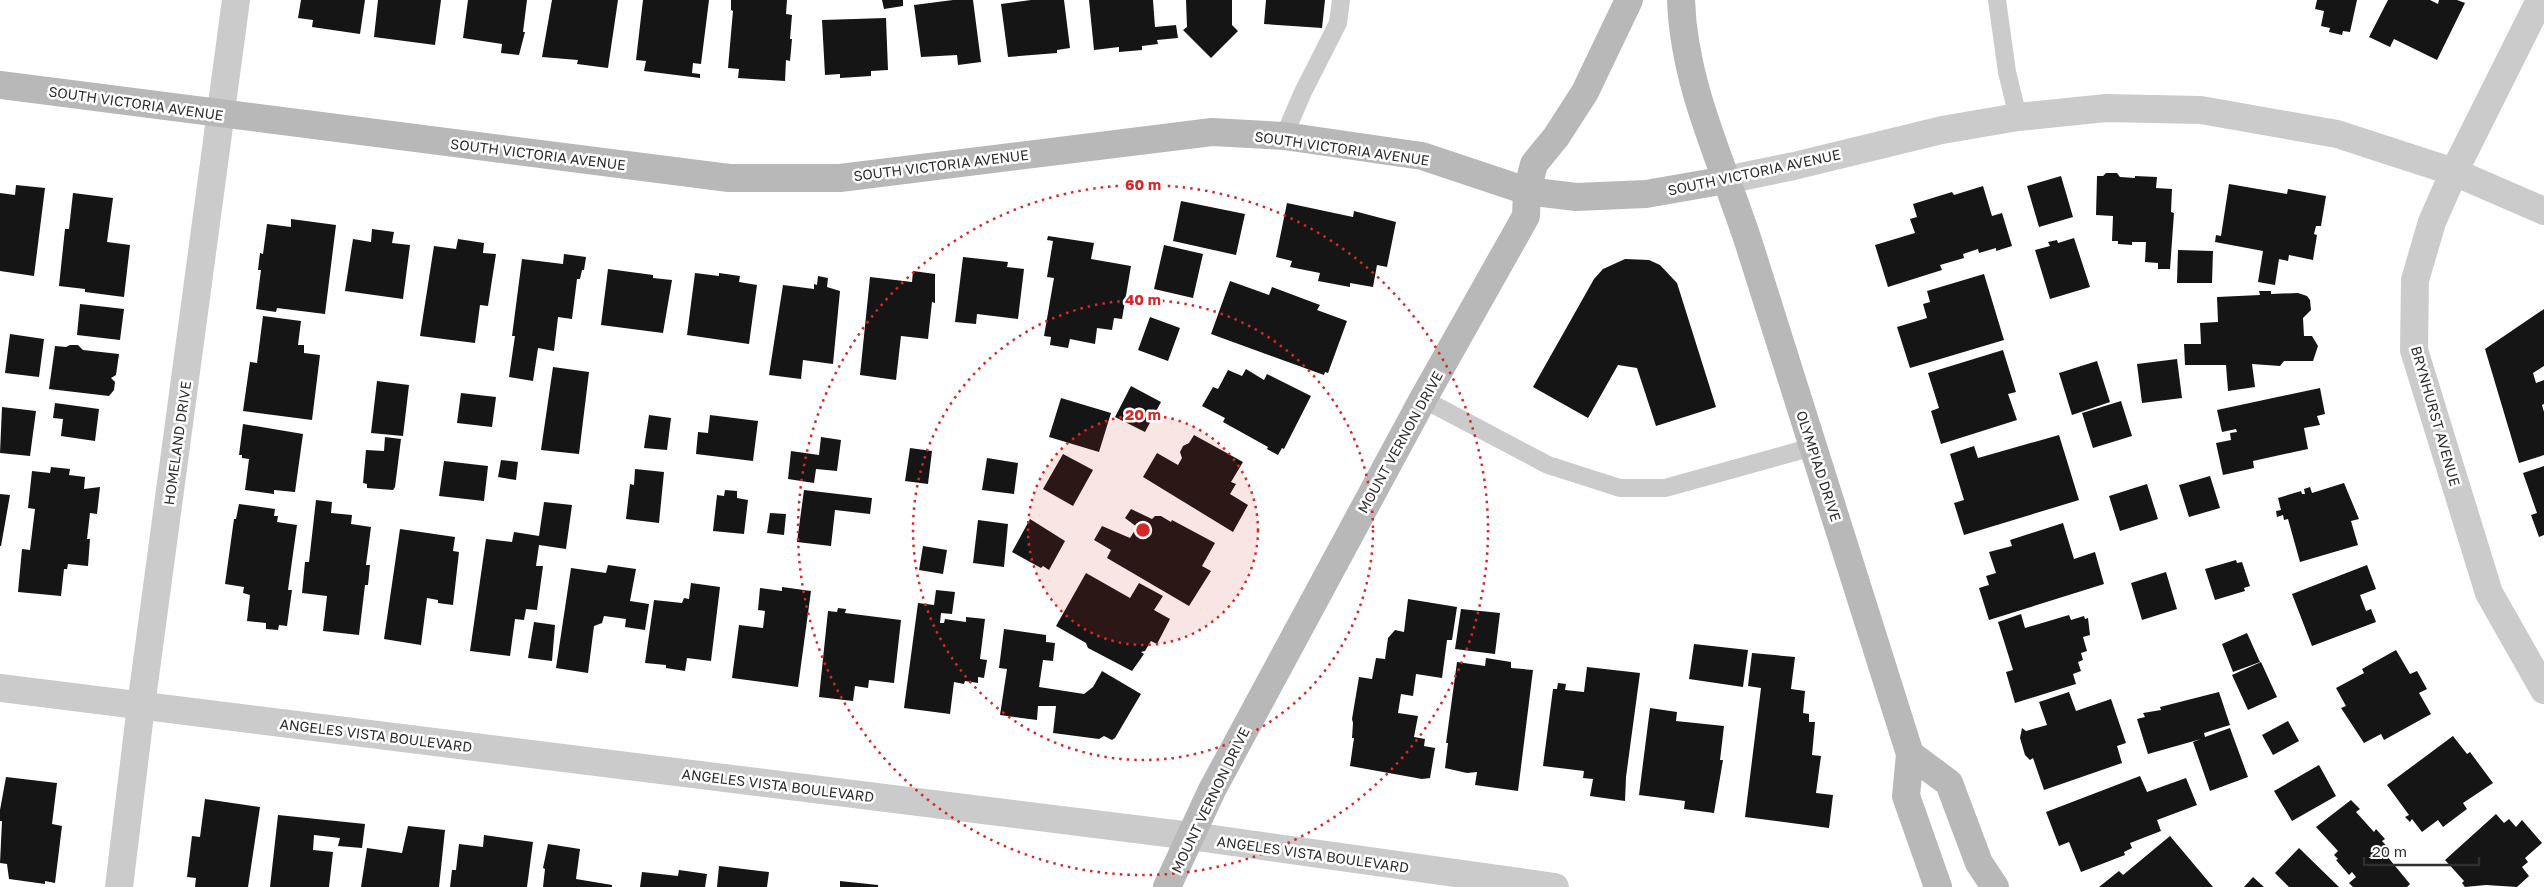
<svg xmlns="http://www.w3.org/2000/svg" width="2544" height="887" viewBox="0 0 2544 887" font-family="'Golos Text',sans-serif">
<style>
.building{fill:#151515}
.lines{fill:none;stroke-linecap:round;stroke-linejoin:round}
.lane{stroke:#cbcbcb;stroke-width:18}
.street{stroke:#cbcbcb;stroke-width:28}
.secondary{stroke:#b8b8b8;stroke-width:28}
.ring{fill:none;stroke:#d62828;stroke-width:2.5;stroke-dasharray:2.5 5}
.labels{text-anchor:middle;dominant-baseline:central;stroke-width:5;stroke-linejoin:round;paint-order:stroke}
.street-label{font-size:14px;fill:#2e2e2e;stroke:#fff}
.centre{fill:#d62828;stroke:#fff;stroke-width:2.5}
.ring-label{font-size:15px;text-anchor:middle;font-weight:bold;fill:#d62828;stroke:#fff;stroke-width:5;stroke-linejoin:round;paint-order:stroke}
</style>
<rect width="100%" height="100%" fill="#fff"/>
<!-- building -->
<path class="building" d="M301 0H365L360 34 312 27 313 20 298 18Z
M378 0H441L435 45 374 37Z
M468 0H527L523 32H525L519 55 501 53 502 44 463 38Z
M552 0H618L608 68 577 64 578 60 542 57Z
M643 0H709L701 64 693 63 692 73 700 74V78L644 71 646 61 636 60Z
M731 0H787L786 14 792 15 790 39H792L790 61 786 60 785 81 738 78 739 69 728 68 733 11 731 10Z
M882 0H903V6L884 9Z
M953 0H973L981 62 958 65 957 55 921 57 914 5Z
M1031 0H1064L1070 48 1057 50V53L1008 57 1001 4Z
M1089 0H1153L1155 27 1176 25 1178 38 1157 40 1158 44 1142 46V50L1119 52V47L1094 50Z
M1186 0H1232V25L1238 31 1211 58 1183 30 1187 27Z
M1266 0H1325L1322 28 1264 24Z
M2317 0H2357L2350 32 2343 31 2342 35 2329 32 2330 28 2321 26 2324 11 2315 9Z
M2388 0H2430L2438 4 2439 0H2457L2465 3 2437 60 2394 39 2390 47 2369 37Z
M886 18 888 70 871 71V76L840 78V74L825 75 822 20Z
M2106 173H2117L2120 177 2135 178V176L2157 177 2156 188 2172 189 2171 212 2174 213 2170 269H2158V263L2145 262 2146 242H2132V245L2118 244V241H2112L2113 216 2096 215 2097 176H2103Z
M2061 176 2073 217 2039 227 2027 186Z
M2229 184 2287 194 2288 189 2326 196 2321 226H2316L2314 234 2317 235 2313 260 2289 255 2288 261 2279 259 2275 285 2258 282 2263 251 2215 242 2216 235 2221 236Z
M16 185 45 188 34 276 0 271V193L15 195Z
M1983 186 1992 216 2002 213 2012 246 1996 251V248L1979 253 1978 249 1963 254 1964 258 1940 265 1942 270 1888 287 1875 245 1915 233 1910 219 1917 217 1913 204 1952 192 1954 195Z
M73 193 113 198 107 242 130 245 124 297 85 292V289L59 286 65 229H69Z
M1181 201 1245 214 1236 255 1173 241Z
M1287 203 1353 217 1354 211 1396 222 1387 267 1377 265 1373 287 1350 283V287L1318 281 1320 273 1290 267 1292 261 1276 257Z
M291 219 336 225 325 314 277 308 276 312 256 309 261 270H258L260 253 263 254 267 224 291 227Z
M372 229 394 232 392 243 410 245 403 299 345 291 353 239 371 242Z
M1048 236 1094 243 1091 259 1131 266 1122 319 1114 318 1112 330 1097 328 1095 344 1070 339 1068 348 1050 345 1051 337 1044 336 1054 278 1047 277 1053 241 1047 240Z
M2074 238 2090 287 2050 299 2035 250 2050 246 2048 242 2057 240 2058 243Z
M458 239 484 243 483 253 496 254 488 306 480 305 475 343 420 336 434 246 456 249Z
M1164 245 1203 254 1193 298 1154 289Z
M2178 250 2213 251 2212 283H2177Z
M564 254 586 257 584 270H582L580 279H577L572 319 558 317 554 351 538 348 533 381 509 377 515 336H512L522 259 563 264Z
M963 257 1008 262 1007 267 1024 269 1018 319 977 314 976 324 955 322Z
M1625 259 1649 260 1660 265 1677 283 1716 407 1656 426 1637 368 1618 365 1588 418 1533 387 1594 279 1603 269Z
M608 269 653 275V278L672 280 663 333 601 325Z
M913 271 935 274V303L932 302 928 339 901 336 896 380 860 375 870 277 912 282Z
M695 273 719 276V273L740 276 739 282 757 285 749 344 687 335Z
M1984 274 2004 340 1910 368 1897 327 1927 318 1923 304 1930 302 1927 291Z
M818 276 828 278 827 287 840 291 833 364 803 360 801 379 769 375 783 285 814 289V284L817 285Z
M1230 281 1269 295 1272 287 1320 305 1317 310 1347 321 1328 373 1325 372 1324 375 1211 334Z
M2259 291H2271V294L2298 293 2307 296 2310 300 2311 310 2303 318 2304 336H2312L2318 346 2313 361H2284L2280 366 2252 364 2255 387 2228 391 2226 365H2185L2184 344H2201L2200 323 2218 322 2217 297 2260 295Z
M80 304 124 309 120 340 77 335Z
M2544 309V366L2533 373 2536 383 2544 380V404L2542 405 2544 412V455L2519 463 2485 349Z
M263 316 301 321 298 345H304V353L320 355 312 420 243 411 250 362 257 363Z
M1150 317 1180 328 1168 361 1138 350Z
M10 334 44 339 39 377 5 373Z
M70 345H78L83 350 119 354 116 375 111 378 115 382 114 390 109 396 49 389 55 346 66 347Z
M2003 350 2016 392 2008 394 2017 420 1941 444 1931 411 1939 408 1928 373Z
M2177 359 2182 398 2142 403 2137 364Z
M2097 361 2110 402 2072 415 2059 373Z
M553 367 589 372 579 454 541 450Z
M1246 369 1264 380 1267 374 1311 396 1284 449 1282 448 1278 455 1267 449 1268 447 1223 422 1225 418 1202 406 1213 387 1218 389 1228 370 1242 376Z
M377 381 409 385 403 436 371 433Z
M1131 386 1161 402 1145 432 1115 417Z
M2320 388 2325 414 2317 416 2320 425 2304 428 2308 449 2253 461 2254 468 2223 475 2216 443 2231 440 2230 433 2237 432 2236 429 2222 432 2217 410Z
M461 393 496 397 492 427 457 423Z
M1061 398 1111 413 1099 452 1049 437Z
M2121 401 2132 436 2093 448 2082 413Z
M55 403 99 409 95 441 61 436 63 419 53 418Z
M2 407 36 411 30 456 0 453Z
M649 415 671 418 667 450 644 448Z
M710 415 758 421 753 461 696 454 698 432 708 433Z
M243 424 303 434 295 492 274 490V494L245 490 249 459 242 458V455H239Z
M1194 435 1243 462 1231 482 1236 484 1230 494 1248 505 1233 532 1143 477 1157 453 1178 465 1182 458 1180 452 1183 446 1189 443Z
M2059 435 2079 500 1964 535 1954 503 1964 500 1950 454 1974 446 1978 458Z
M385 437 401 439 395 487 393 490 367 488V484L363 483 366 450 384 451Z
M821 437 841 440 837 471 816 469 814 483 788 479 791 451 819 455Z
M910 448 932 451 928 484 905 481Z
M1063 454 1093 470 1073 506 1043 489Z
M987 458 1018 463 1014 494 982 490Z
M501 460 518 462 516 480 498 477Z
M444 461 488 466 484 501 439 496Z
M2544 466V535L2539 537 2531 515 2537 513 2523 473Z
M51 467 70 469 69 475 85 477 84 489 100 487 97 514 90 513 87 539H90L88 566 68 564 67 569H64L61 596 18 592 22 549 30 550 35 509 28 508 32 471 50 473Z
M635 469 664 472 659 523 626 519 630 484 634 485Z
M2210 476 2220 508 2189 517 2179 485Z
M2344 483 2359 519 2351 521 2358 545 2300 562 2288 519 2284 520 2283 515 2277 517 2276 511 2281 510 2278 498 2301 491 2302 494H2305L2304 489 2310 487 2312 493Z
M2147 484 2158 519 2120 531 2109 496Z
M725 490 737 491V498L748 500 744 534 713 531 717 495 724 496Z
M804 490 872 498 870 514 835 510 831 546 797 542Z
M0 494 10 495 1 546H0Z
M316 500 332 502 331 513 352 515 351 524 371 527 366 565H370L368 585H365L359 635 323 631 327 596 302 593 305 562H309Z
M544 502 572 505 566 549 539 545 536 566H543L537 610 526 609 524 620 515 619 510 656 470 651 486 539 512 542 514 532 539 536Z
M239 504 275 509 274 516H278L277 522 297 525 288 590H292L287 626 279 625 278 630 266 629V623L247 621 250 595 243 593 244 587 225 584 234 519H236Z
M1131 509 1152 519 1155 516H1161L1171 522 1172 520 1215 543 1202 566 1211 571 1189 606 1107 558 1111 550 1094 540 1102 526 1130 538 1137 527 1125 518Z
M770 513 786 514 784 535 767 533Z
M1030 519 1065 541 1049 570 1043 566 1041 568 1012 552Z
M978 520 1008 524 1004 567 973 563Z
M2063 523 2074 559 2095 552 2104 584 1989 620 1979 588 1989 585 1986 576 1996 573 1989 552 2012 546 2010 540Z
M400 529 455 537 453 551 459 552 453 605 438 603V600L427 598 421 645 384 639Z
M923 546 947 550 943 574 919 570Z
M2236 560 2237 563 2242 562 2250 586 2244 588 2245 591 2215 600 2205 569Z
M608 565 636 569 630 601 649 604 645 630 625 627 626 619 604 616 602 623 594 626 588 673 556 668 571 568 606 573Z
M2367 565 2376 589 2360 595 2366 611 2371 609 2376 622 2312 646 2292 594Z
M2166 572 2177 609 2142 620 2131 583Z
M1086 573 1130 598 1139 583 1163 596 1154 610 1170 619 1157 644 1151 641 1145 651 1141 652 1144 654 1132 671 1088 648 1086 643 1056 626Z
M691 583 720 587 711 661 687 658 685 671 666 668V665L645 663 654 600 682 603 684 598 689 599Z
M782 587 811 591 798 687 732 678 739 625 763 628 765 611 758 610 760 588 782 591Z
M936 590 955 592 952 614 941 613 940 623H944L945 619 966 622V617L985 619 980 659 987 660 984 678 978 677V683L965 681 964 684 954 682 950 714 904 708 918 603 934 605Z
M1408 599 1457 607 1452 640H1447L1442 678 1416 674 1413 696 1401 694 1398 713 1418 716 1414 737 1425 739 1424 746 1435 748 1430 778 1422 779 1350 766 1354 738H1352L1353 723 1352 719 1359 677 1372 679 1376 658 1385 659 1388 638 1395 630 1404 632Z
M838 608 846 609 845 613 901 620 894 683 869 680 868 688 855 686 853 701 819 697 828 611 837 612Z
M1461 609 1500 613 1495 654 1455 649Z
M2021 614 2025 628 2069 615 2071 620 2084 616 2085 619 2088 618 2090 635 2083 637 2087 651 2081 653 2083 660 2078 662 2081 671 2073 674 2076 684 2015 703 2006 672 2013 670 1998 622Z
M534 622 555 625 552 661 528 658Z
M1004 629 1046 635V642L1055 643 1053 661 1043 660 1039 687 1084 694 1093 687 1102 671 1141 694 1115 738 1112 740 1104 736 1099 739 1053 733 1056 706H1038L1037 720 1000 715 1007 669 999 668Z
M2247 633 2260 662 2233 672 2222 644Z
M1694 644 1748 650 1743 687 1689 679Z
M2396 650 2410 674 2417 671 2427 689 2419 693 2431 714 2384 740 2381 734 2364 743 2341 708 2346 706 2336 688 2364 673 2362 669Z
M1752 653 1795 657 1791 689 1805 691 1803 713 1809 714V722H1815L1812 755 1821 756 1816 793 1833 795 1829 828 1745 817 1761 688 1748 686Z
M1486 658 1511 662V668L1533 670 1518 791 1475 785 1477 772 1467 773 1445 768 1448 743H1446L1457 662 1485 666Z
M2261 662 2277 697 2248 710 2232 675Z
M1587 667 1640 673 1626 777 1625 801 1590 796 1593 779 1583 778 1584 771 1543 766 1553 689H1557L1558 683 1566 684 1565 690 1584 692Z
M2069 692 2076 711 2111 699 2126 743 2117 746 2122 763 2044 790 2033 758 2030 760 2025 755 2020 738 2022 728 2026 731 2047 725 2039 702Z
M2219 692 2230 725 2204 733 2205 737 2230 728 2248 777 2210 791 2193 742 2201 739 2148 754 2137 719 2145 717 2143 713 2161 710 2160 707Z
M1650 708 1677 712 1676 721 1724 726 1720 760H1723L1714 813 1684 809 1685 801 1639 795Z
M2288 721 2299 741 2273 755 2262 735Z
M2453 736 2467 754 2470 752 2493 783 2463 803 2467 809 2443 827 2438 820 2422 832 2412 819 2410 822 2405 817 2409 815 2387 785Z
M2319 765 2336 796 2292 821 2274 791Z
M2140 776 2147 792 2186 778 2197 805 2157 820 2161 831 2130 843 2132 848 2124 852 2125 855 2081 872 2069 842 2059 846 2046 812Z
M6 777 57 783 52 824 62 826 55 883 45 881V884L9 879 7 864 0 863 2 821H0V810Z
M205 799 260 807 248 887H195L196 878 187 877 192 836 200 837Z
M2351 800 2360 809 2356 812 2374 832 2376 829 2385 839 2382 841 2391 851 2386 855 2410 884 2407 887H2353L2349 883 2356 877 2352 872 2349 875 2336 860 2338 859 2334 855 2338 851 2316 827Z
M2496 814 2504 823 2509 819 2516 827 2522 820 2542 843 2525 858 2528 862 2522 867 2529 876 2517 887 2486 885 2465 887 2462 883 2464 881 2445 860Z
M278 815 365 824 362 848 338 846 340 838 314 835 313 850 333 852 329 887H270Z
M408 826 445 830 439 887H361L367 848 402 853Z
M484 835 533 842 527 887H450L452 870H456L459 844 483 847Z
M2170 836 2213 887H2099L2119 871 2123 875Z
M548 844 580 849 576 879 612 885V887H543L545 869 543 868Z
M2299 848 2339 887H2289L2275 873Z
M719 866 769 872 767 887H717Z
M679 870 707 874 705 887H640L642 872 678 876Z
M2253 877 2264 887H2244Z
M840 881 878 885V887H840Z"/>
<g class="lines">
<!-- lane -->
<path class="lane" d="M1997 0 2007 72 2018 117
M1284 136 1303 92 1338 23 1341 0
M1423 399 1548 465 1620 488H1665L1813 447"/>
<!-- street -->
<path class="street" d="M2540 0 2454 172 2432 222 2415 280 2414 350 2489 593 2544 690
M1726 180 1794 166 1942 130 2018 117 2106 108 2201 110 2337 134 2454 172 2544 211
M0 688 1191 836 1555 887
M119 887 141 706 236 0"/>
<!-- secondary -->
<path class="secondary" d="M1681 0C1684 88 1724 165 1750 247 1803 416 1857 585 1910 754L1906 796 1938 887
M0 85 729 178H840L1212 132 1284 136 1422 156 1527 191 1576 197 1646 194 1726 180
M1910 754 1949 783 1979 863 1995 887
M1167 887 1212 790 1423 399 1521 225 1526 216 1527 191 1534 164 1556 137 1585 92 1629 0"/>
</g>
<!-- distance rings -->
<circle cx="1143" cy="530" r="115" fill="#d62828" fill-opacity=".12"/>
<g class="ring">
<circle cx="1143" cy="530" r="115"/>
<circle cx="1143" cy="530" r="230"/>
<circle cx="1143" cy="530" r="345"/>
</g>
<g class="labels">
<!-- street labels -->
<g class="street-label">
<text transform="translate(136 103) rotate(8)">SOUTH VICTORIA AVENUE</text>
<text transform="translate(1342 148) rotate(8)">SOUTH VICTORIA AVENUE</text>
<text transform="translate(538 154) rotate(7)">SOUTH VICTORIA AVENUE</text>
<text transform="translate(941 165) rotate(-7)">SOUTH VICTORIA AVENUE</text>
<text transform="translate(1754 172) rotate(-12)">SOUTH VICTORIA AVENUE</text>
<text transform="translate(2436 416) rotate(74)">BRYNHURST AVENUE</text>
<text transform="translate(1400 442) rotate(-61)">MOUNT VERNON DRIVE</text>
<text transform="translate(177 443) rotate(-82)">HOMELAND DRIVE</text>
<text transform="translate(1819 466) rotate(72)">OLYMPIAD DRIVE</text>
<text transform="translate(376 735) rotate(7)">ANGELES VISTA BOULEVARD</text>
<text transform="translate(778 785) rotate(7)">ANGELES VISTA BOULEVARD</text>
<text transform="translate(1210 800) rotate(-64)">MOUNT VERNON DRIVE</text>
<text transform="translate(1313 854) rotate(8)">ANGELES VISTA BOULEVARD</text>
</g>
</g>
<circle cx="1143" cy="530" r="8" class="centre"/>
<g class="ring-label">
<text x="1143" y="190">60 m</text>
<text x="1143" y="305">40 m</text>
<text x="1143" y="420">20 m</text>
</g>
<!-- scale -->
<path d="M2364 857v8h115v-8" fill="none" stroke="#2e2e2e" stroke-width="2.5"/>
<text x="2372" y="857" font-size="15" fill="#2e2e2e" stroke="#ffffff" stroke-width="4" paint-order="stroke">20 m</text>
</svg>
